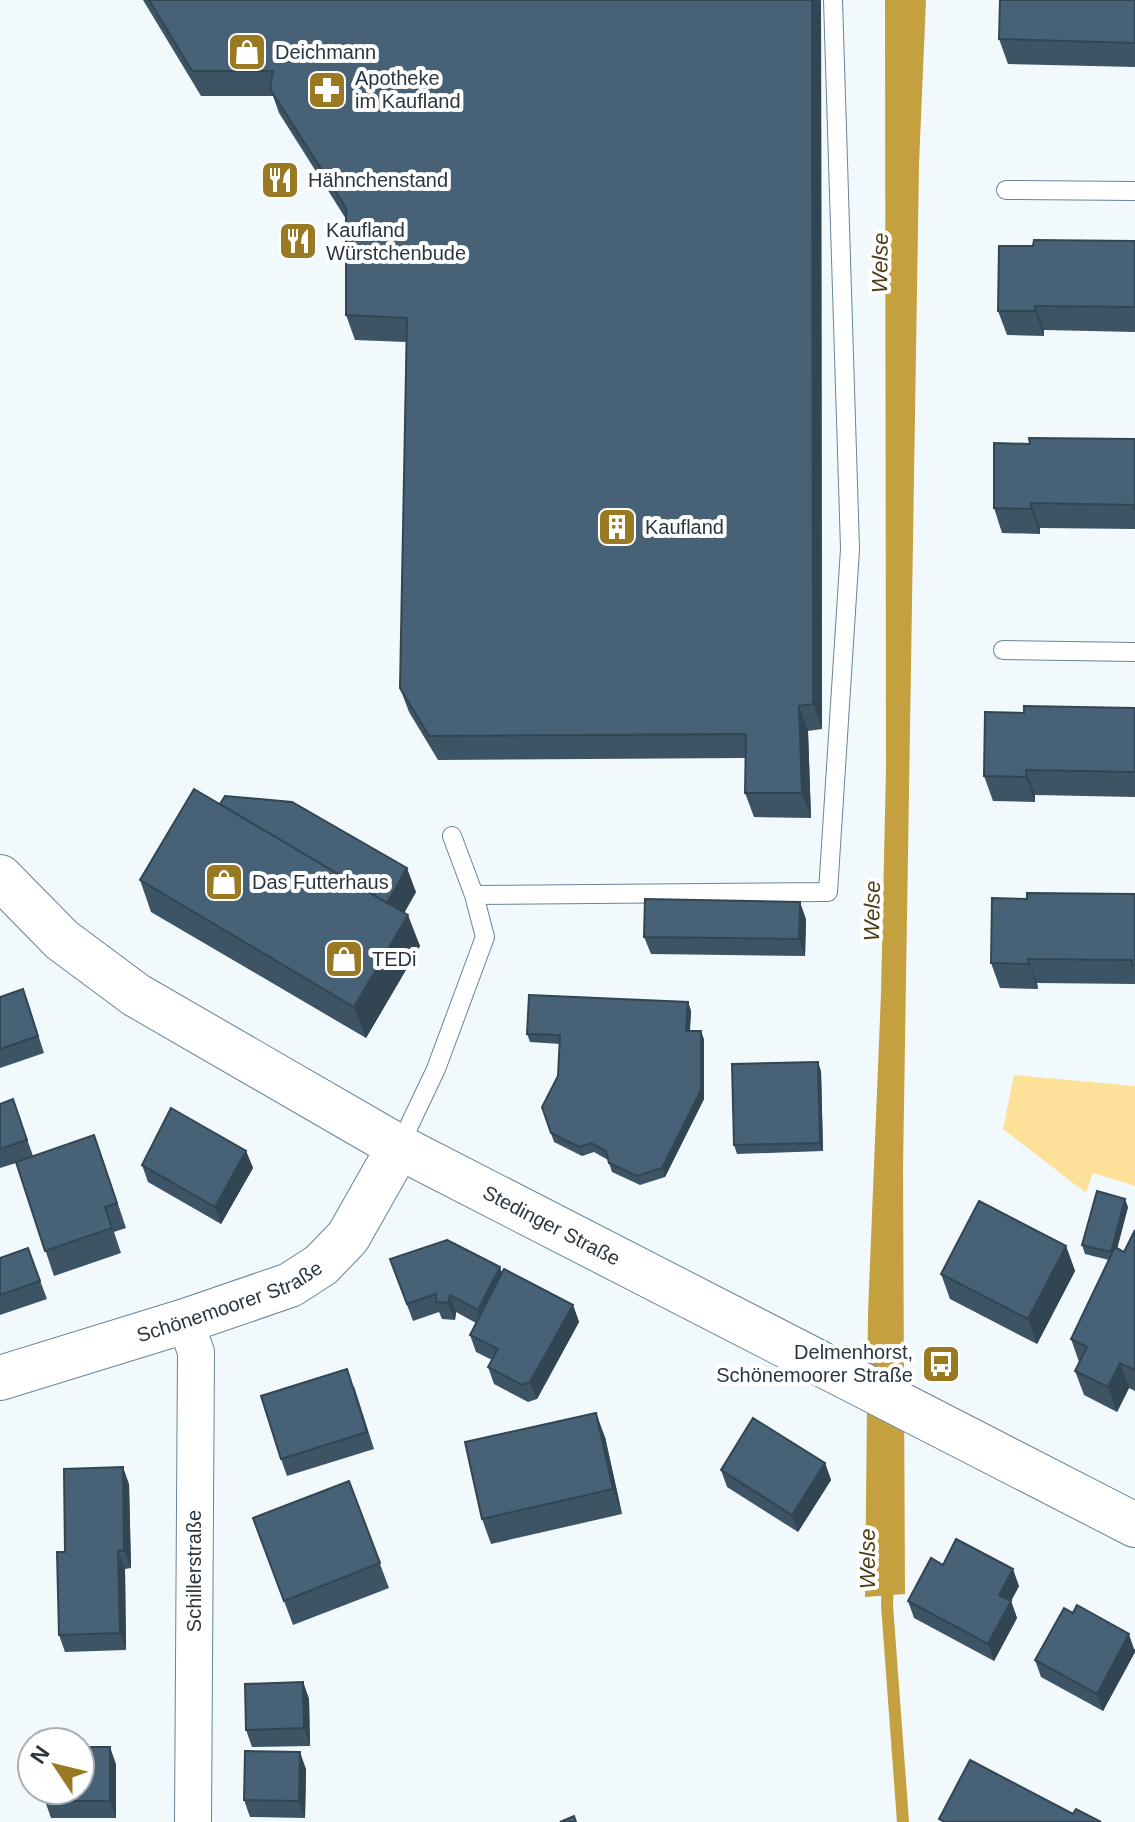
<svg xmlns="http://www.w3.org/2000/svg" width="1135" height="1822" viewBox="0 0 1135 1822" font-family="Arial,sans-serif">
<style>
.green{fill:#fee199}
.water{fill:#c5a03e}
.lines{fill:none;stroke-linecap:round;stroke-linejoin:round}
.stream{stroke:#c5a03e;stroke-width:12}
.service-casing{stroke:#688499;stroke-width:20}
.minor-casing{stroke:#688499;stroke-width:38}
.tertiary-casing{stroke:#688499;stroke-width:46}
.secondary-casing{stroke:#688499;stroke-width:46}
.service{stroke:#fff;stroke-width:18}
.minor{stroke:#fff;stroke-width:36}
.tertiary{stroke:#fff;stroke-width:44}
.secondary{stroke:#fff;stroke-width:44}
.wall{fill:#3d5465}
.shaded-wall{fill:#324553}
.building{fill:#476276;stroke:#324553;stroke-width:2}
.labels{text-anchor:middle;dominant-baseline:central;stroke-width:8;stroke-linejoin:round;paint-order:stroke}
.poi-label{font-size:20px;fill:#2a363f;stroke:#fff;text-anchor:start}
.street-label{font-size:20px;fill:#2a363f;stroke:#fff}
.water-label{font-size:22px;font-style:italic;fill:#4b3c13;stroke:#fff}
</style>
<rect width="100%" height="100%" fill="#f2f9fd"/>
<!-- green -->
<path class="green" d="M1014 1075 1135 1086V1186L1093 1173 1086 1193 1003 1129Z"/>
<!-- water -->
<path class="water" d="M885 0H926L919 164 903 1168 905 1594 865 1597 868 1313 881 993 886 768Z"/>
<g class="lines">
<!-- stream -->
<path class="stream" d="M888 1579 887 1605 903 1822"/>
<defs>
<path id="service" d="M1006 190 1135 191
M1003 650 1135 652
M474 895 828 892 850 549 833 0
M399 1147 436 1069 485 937 474 895 452 836"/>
<path id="minor" d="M185 1321 196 1352 193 1822"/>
<g id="tertiary">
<path id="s1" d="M0 1378 185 1321 290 1285 321 1265 348 1237 399 1147"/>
</g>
<g id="secondary">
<path id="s2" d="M0 877 62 940 136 995 399 1147 1135 1525"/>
</g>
</defs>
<!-- service casing -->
<use href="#service" class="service-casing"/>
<!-- minor casing -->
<use href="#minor" class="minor-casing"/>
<!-- tertiary casing -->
<use href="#tertiary" class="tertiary-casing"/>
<!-- secondary casing -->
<use href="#secondary" class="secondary-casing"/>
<!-- service -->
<use href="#service" class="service"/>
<!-- minor -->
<use href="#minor" class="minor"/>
<!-- tertiary -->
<use href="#tertiary" class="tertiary"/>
<!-- secondary -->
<use href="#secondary" class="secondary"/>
</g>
<!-- wall -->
<path class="wall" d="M143 0H821L822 729 808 731 811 818 754 817 745 793 746 758 438 760 409 712 400 688 406 342 355 340 346 315V219L279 113 273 96H201Z
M1135 0V67L1008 64 999 39Z
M1135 241V332L1044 330V336L1007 335 998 311 1033 246Z
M1135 439V529L1040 528V534L1002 533 994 508 1030 444Z
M1135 708V797L1035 795V802L993 801 984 776 1024 713Z
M220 804 416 892 404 913 420 946 366 1038 151 912 140 880Z
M1135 894V984L1037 983 1038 989 1000 988 991 963 1027 899Z
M806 919 805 956 651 954 644 937Z
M0 997 29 1006 44 1053 0 1068Z
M688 1002 691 1011 690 1031H701L704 1040V1099L665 1177 640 1185 612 1172 608 1160 594 1152 582 1156 554 1142 542 1107 558 1076 560 1044 530 1042 527 1034Z
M821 1071 823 1151 737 1154 734 1145Z
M13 1099 33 1156 94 1135 126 1228 114 1232 121 1253 54 1276 16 1163 0 1168V1104Z
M246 1151 253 1168 221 1224 148 1182 142 1165Z
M1128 1207 1117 1248 1124 1252 1135 1230V1391L1129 1388 1117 1412 1084 1395 1075 1371 1079 1362 1071 1339 1109 1260 1085 1254 1082 1245Z
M1066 1246 1075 1271 1037 1344 950 1299 941 1274Z
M28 1248 47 1299 0 1315V1258Z
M390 1259 502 1274 573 1305 579 1322 537 1399 528 1402 494 1384 488 1367 492 1360 476 1352 470 1335 476 1323 456 1312 455 1320 442 1319 439 1312 413 1321Z
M354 1386 374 1449 287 1476 281 1459Z
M605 1437 622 1514 491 1544 482 1519Z
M825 1463 831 1480 798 1532 727 1487 721 1470Z
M349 1481 389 1588 293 1625 253 1518Z
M129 1484 131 1568 125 1569 126 1650 65 1652 59 1635 65 1552Z
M943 1565 1019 1586 1011 1601 1017 1618 994 1661 914 1618 908 1601Z
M1135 1649V1652L1103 1711 1041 1677 1035 1660Z
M303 1682 309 1699 310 1746 252 1747 246 1730Z
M116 1764V1818H51L45 1801Z
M306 1769 305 1818 250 1817 244 1800Z"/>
<!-- shaded-wall -->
<path class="shaded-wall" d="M812 0H821L822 729 813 704Z
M1035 306 1044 330V336L1035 311Z
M1031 503 1040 528V534L1031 509Z
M799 706 808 731 811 818 802 793Z
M1026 770 1035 795V802L1026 777Z
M407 868 416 892 394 931 385 906Z
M800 902 806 919 805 956 799 939Z
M408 915 420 946 366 1038 354 1007Z
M1028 959 1037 983 1038 989 1029 964Z
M688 1002 691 1011 689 1040 686 1031Z
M701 1031 704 1040V1099L665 1177 662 1168Z
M818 1062 821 1071 823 1151 820 1143Z
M94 1135 103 1160 126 1228 117 1203Z
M246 1151 253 1168 221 1224 215 1207Z
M1125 1199 1128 1207 1114 1261 1111 1252Z
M1066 1246 1075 1271 1037 1344 1028 1319Z
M500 1267 506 1284 484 1327 478 1310Z
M450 1295 456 1312 455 1320 448 1303Z
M573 1305 579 1322 537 1399 530 1382Z
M1120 1363 1129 1388 1117 1412 1108 1387Z
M596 1413 605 1437 622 1514 613 1489Z
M825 1463 831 1480 798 1532 792 1515Z
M123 1467 129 1484 131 1568 124 1551Z
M118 1551 125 1569 126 1650 120 1633Z
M1013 1569 1019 1586 1011 1601 1017 1618 994 1661 988 1644 999 1595Z
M1129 1634 1135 1652 1103 1711 1097 1694Z
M303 1682 309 1699 310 1746 304 1728Z
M110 1747 116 1764V1818L110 1801Z
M300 1752 306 1769 305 1818 299 1801Z"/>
<!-- building -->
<path class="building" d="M149 0H812L813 704 799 706 802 793H745L746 734 429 736 400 688 407 318 346 315V208L270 89 273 71H192Z
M1000 0H1135V43L999 39Z
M1034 240 1135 241V307L1035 306V311H998L999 246H1033Z
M1029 438 1135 439V510L1134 505 1031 503V509L994 508V443L1030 444Z
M1024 706 1135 708V772L1026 770V777L984 776 985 712 1024 713Z
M194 789 408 915 354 1007 140 880Z
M225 796 292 802 407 868 387 903 220 804Z
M1027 893 1135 894V965H1132V960L1028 959 1029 964 991 963 992 898 1027 899Z
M645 899 800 902 799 939 644 937Z
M23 989 38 1036 0 1049V997Z
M529 995 688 1002 686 1031H701V1090L662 1168 637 1176 609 1163 606 1151 591 1143 579 1147 551 1133 542 1107 558 1076 560 1035 527 1034Z
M818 1062 820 1143 734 1145 732 1064Z
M13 1099 27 1140 0 1149V1104Z
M171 1108 246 1151 215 1207 142 1165Z
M94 1135 117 1203 105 1207 112 1228 45 1251 16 1162Z
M1097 1191 1125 1199 1111 1252 1082 1245Z
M979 1201 1066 1246 1028 1319 941 1274Z
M1135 1230V1370L1120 1363 1108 1387 1075 1371 1087 1347 1071 1339 1115 1247 1124 1252Z
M447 1240 500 1267 478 1310 450 1295 448 1303 436 1302V1294L407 1304 390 1259Z
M28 1248 40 1281 0 1295V1258Z
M504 1269 573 1305 530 1382 522 1385 488 1367 498 1349 470 1335Z
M347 1369 367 1432 281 1459 261 1396Z
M596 1413 613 1489 482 1519 465 1442Z
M753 1418 825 1463 792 1515 721 1470Z
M123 1467 124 1551H118L120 1633 59 1635 57 1552H65L64 1469Z
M349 1481 380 1563 284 1601 253 1518Z
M956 1539 1013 1569 999 1595 1011 1601 988 1644 908 1601 931 1558 943 1565Z
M1077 1605 1129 1634 1097 1694 1035 1660 1064 1608 1073 1613Z
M303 1682 304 1728 246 1730 245 1684Z
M80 1747H110V1801H45V1790H80Z
M245 1751 300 1752 299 1801 244 1800Z
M970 1760 1073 1814 1076 1809 1101 1822H945L939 1819Z
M574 1816 576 1822H560Z"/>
<!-- icons -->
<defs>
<symbol id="shop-square" viewBox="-11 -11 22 22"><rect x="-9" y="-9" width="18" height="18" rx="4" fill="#997922" stroke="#fff"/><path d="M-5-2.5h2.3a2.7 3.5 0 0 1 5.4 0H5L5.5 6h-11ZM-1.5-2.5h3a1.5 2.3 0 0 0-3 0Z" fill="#fff"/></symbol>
<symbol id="pharmacy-square" viewBox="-11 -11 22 22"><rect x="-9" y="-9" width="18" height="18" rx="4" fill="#997922" stroke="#fff"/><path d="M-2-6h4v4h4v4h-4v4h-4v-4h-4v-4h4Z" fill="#fff"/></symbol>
<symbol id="restaurant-square" viewBox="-11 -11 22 22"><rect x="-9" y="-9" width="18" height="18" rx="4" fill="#997922" stroke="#fff"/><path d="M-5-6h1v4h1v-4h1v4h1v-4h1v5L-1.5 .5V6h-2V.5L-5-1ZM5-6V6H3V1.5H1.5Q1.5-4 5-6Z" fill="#fff"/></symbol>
<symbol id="building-square" viewBox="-11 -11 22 22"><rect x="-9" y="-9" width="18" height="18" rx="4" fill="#997922" stroke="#fff"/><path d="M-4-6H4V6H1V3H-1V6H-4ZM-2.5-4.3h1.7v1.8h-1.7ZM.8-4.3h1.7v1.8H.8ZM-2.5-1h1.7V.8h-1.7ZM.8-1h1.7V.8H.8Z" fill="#fff"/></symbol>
<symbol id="bus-square" viewBox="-11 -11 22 22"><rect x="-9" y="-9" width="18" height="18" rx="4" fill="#997922" stroke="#fff"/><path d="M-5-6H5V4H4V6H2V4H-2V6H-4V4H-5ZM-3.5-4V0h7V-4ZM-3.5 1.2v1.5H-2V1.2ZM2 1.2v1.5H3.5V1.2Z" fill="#fff"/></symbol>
</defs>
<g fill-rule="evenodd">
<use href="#shop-square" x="225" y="30" width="44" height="44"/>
<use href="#pharmacy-square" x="305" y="68" width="44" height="44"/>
<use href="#restaurant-square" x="258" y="158" width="44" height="44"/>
<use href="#restaurant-square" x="276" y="219" width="44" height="44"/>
<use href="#building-square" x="595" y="505" width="44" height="44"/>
<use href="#shop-square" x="202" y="860" width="44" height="44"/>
<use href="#shop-square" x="322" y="937" width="44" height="44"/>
<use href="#bus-square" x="919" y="1342" width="44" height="44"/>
</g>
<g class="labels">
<!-- poi labels -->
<g class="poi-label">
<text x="275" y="52">Deichmann</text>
<text x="355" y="78">Apotheke<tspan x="355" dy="23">im Kaufland</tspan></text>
<text x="308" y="180">Hähnchenstand</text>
<text x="326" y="230">Kaufland<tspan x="326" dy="23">Würstchenbude</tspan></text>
<text x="645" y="527">Kaufland</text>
<text x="252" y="882">Das Futterhaus</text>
<text x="372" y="959">TEDi</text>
<text x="913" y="1352" text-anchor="end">Delmenhorst,<tspan x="913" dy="23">Schönemoorer Straße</tspan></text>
</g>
<!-- street labels -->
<g class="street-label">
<text stroke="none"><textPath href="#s2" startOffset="656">Stedinger Straße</textPath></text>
<text stroke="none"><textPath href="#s1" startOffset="242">Schönemoorer Straße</textPath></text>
<text transform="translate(194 1571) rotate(-90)">Schillerstraße</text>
</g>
<!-- water labels -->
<g class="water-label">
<text transform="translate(880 263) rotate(-89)">Welse</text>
<text transform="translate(872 911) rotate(-89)">Welse</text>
<text transform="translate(867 1559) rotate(-90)">Welse</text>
</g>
</g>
<!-- north arrow -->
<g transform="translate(56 1766) rotate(305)"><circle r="38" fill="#ffffff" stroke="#aaafb2" stroke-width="2"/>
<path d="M0-6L14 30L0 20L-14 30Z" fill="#997922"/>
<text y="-12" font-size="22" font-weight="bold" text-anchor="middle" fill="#2a363f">N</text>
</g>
</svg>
